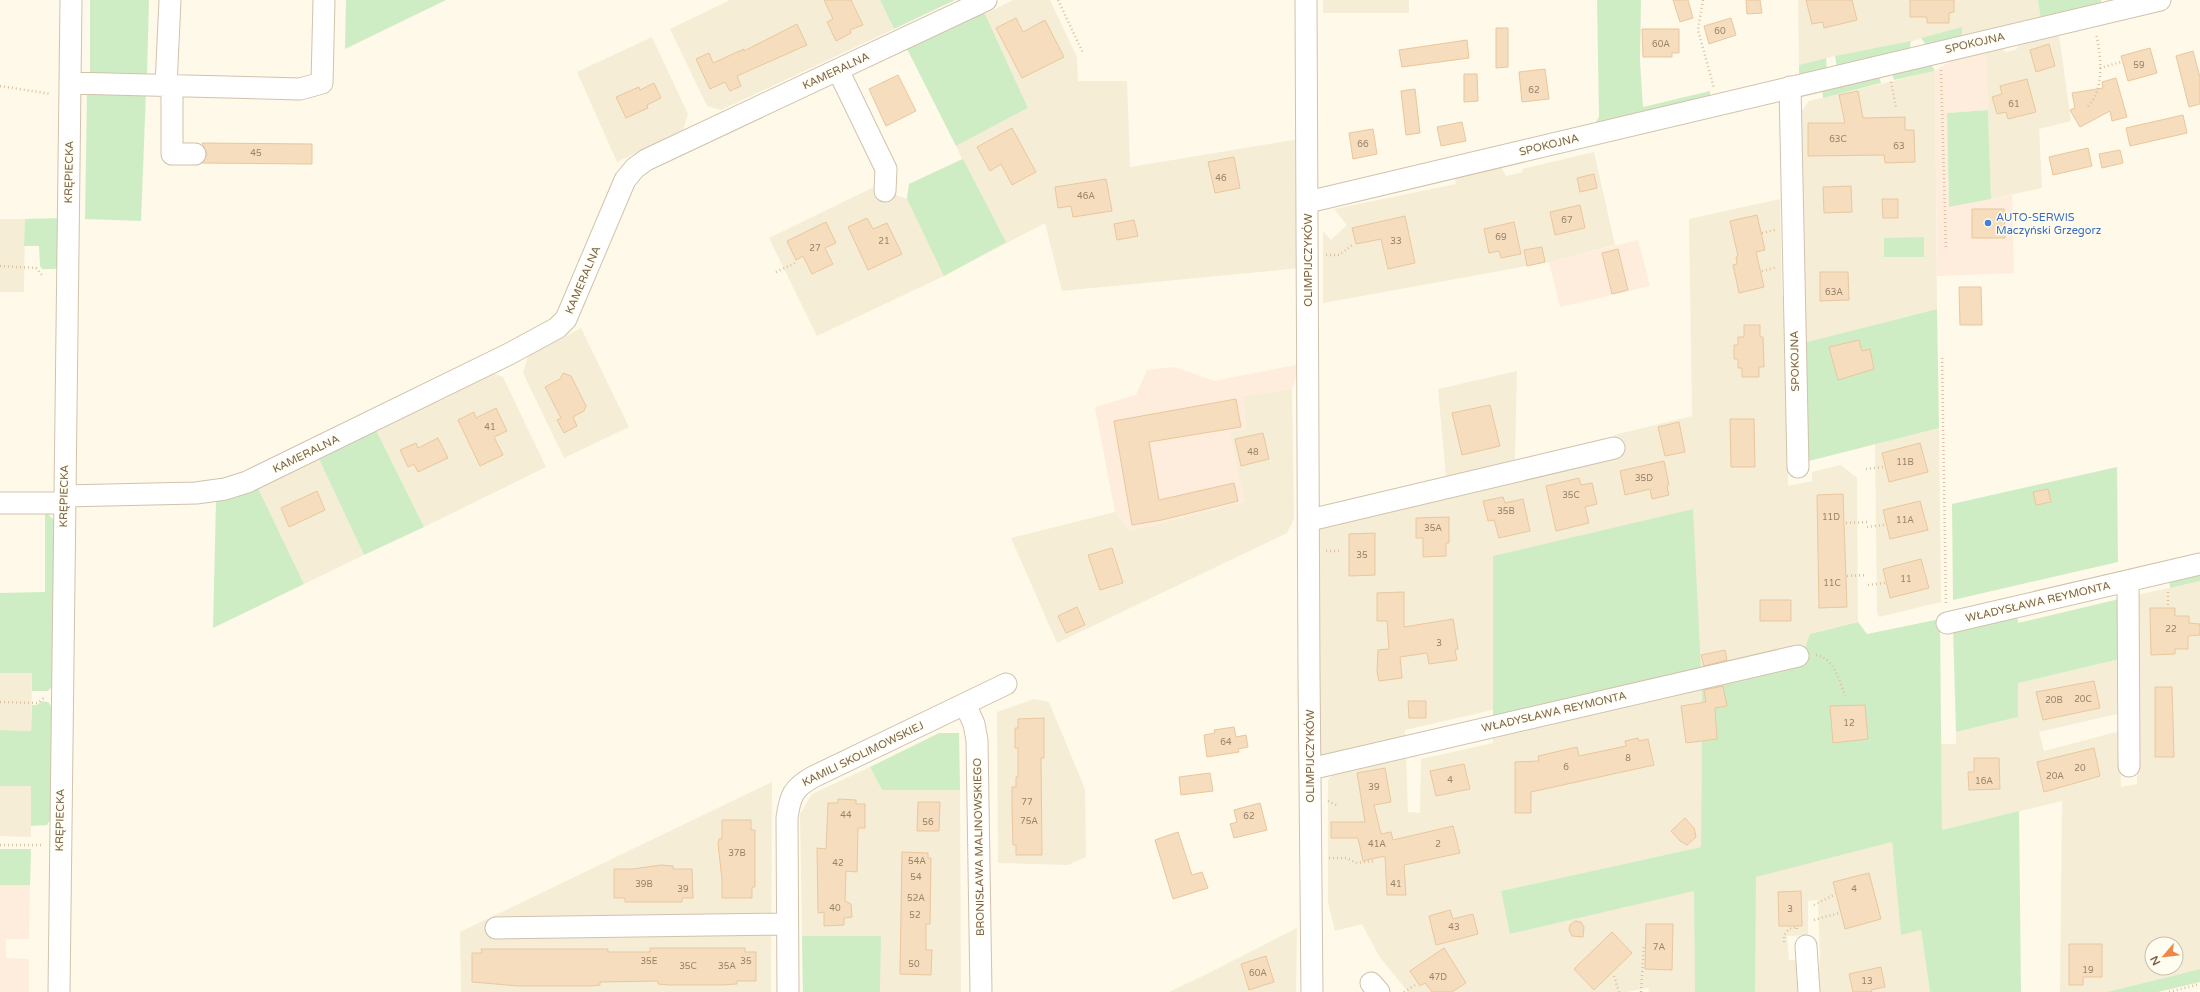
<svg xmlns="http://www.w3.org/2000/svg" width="2200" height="992" viewBox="0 0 2200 992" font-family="'Varela Round',sans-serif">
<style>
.residential{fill:#f6edd6;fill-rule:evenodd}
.commercial{fill:#feecdc}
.green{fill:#cfedc5}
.building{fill:#f5ddbe;stroke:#e9c79d}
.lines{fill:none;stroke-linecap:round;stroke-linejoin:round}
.minor-casing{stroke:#d1c2ac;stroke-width:23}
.path{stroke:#dbc1a0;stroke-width:2.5;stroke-dasharray:1 3;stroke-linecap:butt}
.minor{stroke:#fff;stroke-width:21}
.shop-dot{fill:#3f7fe0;stroke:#fffcf0;stroke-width:1.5}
.labels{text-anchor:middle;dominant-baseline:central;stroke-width:3;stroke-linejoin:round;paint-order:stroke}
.number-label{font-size:9px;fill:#998267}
.street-label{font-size:11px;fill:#7a634a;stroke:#fffcf0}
.shop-label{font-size:11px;fill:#366cbe;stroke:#fffcf0;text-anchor:start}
</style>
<rect width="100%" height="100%" fill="#fef9e8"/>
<!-- residential -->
<path class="residential" d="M730 0H880L894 29 721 110 707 106 670 29Z
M1013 0H1050L1077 57 1078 81H1127L1130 167 1299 139 1300 268 1062 291 1045 223 944 276 817 336 769 238 874 187 907 199 909 184 962 159 956 146 1028 108 985 14Z
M1323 0H1409V13H1323Z
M1798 0H2038L2041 21 1962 40 1961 28 1905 43 1835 56 1799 65Z
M2059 35 2071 121 2039 129 2042 188 1991 199 1986 52 2001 48 2006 52 2016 50 2020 43Z
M652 37 688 114 683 130 617 162 577 72Z
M1935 71 1937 309 1803 343 1798 116 1809 101Z
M1594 152 1615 245 1549 262 1323 303V231L1331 240 1347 225 1334 209 1456 184 1454 176 1501 166 1506 176 1523 172 1522 169Z
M1780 199 1782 296 1785 295 1788 486 1812 481V472L1841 465 1857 478 1858 622 1810 634 1805 647 1701 670 1492 710 1405 730V741L1320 762 1319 528 1614 456V435L1692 416 1689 219Z
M0 219H25L24 292H0Z
M581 328 629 427 564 458 523 373 528 356Z
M1517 371 1515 460 1446 477 1438 389Z
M491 373 503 377 546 467 424 527 376 430Z
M1292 389 1294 519 1287 533 1057 643 1011 538 1115 512 1129 531 1244 502 1230 432 1247 429 1242 396Z
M1939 428 1941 602 1879 617 1877 613 1875 444Z
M319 459 364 555 304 584 258 488Z
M2200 581V969L2107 992H2060L2062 801 1942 830 1941 744H1956V732L2018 717V683L2120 659 2117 714 2039 732 2044 751 2120 731 2121 787 2137 784V595ZM2152 944H2176V968H2152Z
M0 673H32L31 731 0 730Z
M1702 688 1701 847 1501 891 1510 934 1892 842 1901 934 1921 930 1930 992H1818L1820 955 1818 900 1808 901V935L1787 936 1789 960H1796L1798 992H1649L1648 988 1627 992H1408L1379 956 1362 924 1335 931 1328 903V780L1338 768 1406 751 1408 812 1420 813 1421 759 1493 743 1492 732Z
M1034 699 1049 702 1085 789 1086 857 1068 865 998 863 997 712Z
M870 767 882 790H960L961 992H803L800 814 812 794Z
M772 782 771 992H461L460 932Z
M0 786H31V837L0 836Z
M1297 928 1296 992H1169L1207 974Z"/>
<!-- commercial -->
<path class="commercial" d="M1986 52 1988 110 1947 113 1949 207 2012 195 2014 273 1937 276 1935 71 1952 60Z
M1638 240 1650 286 1560 307 1549 262Z
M1301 364 1292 389 1242 396 1247 429 1230 432 1244 502 1129 531 1115 512 1095 407 1136 395 1147 370 1175 367 1214 381Z
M0 885H30L29 939H6V958L29 959V992H0Z"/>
<!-- green -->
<path class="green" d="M90 0H149L147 76 90 75Z
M346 0H446L345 49Z
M880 0H955L894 29Z
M1597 0H1641L1640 61 1643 107 1710 91V100L1595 124 1599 117Z
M2038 0H2101L2102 6 2041 21Z
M980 9 985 14 1028 108 956 146 906 47Z
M1962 27V40L1929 49 1921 38Z
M1911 41 1909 53 1837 68 1835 56Z
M1826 58 1827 71 1799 78V65Z
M1930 62 1935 71 1894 80 1892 73Z
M1879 76 1881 83 1823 98 1822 86Z
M87 91 146 92 141 221 85 219Z
M1988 110 1991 199 1949 207 1947 113Z
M963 159 1006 242 944 276 907 199 909 184Z
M60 218 59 265 55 269H42L40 266 39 246H24L25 219Z
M1924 237V257H1884V238Z
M1937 309 1939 428 1805 462 1803 343Z
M376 430 424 527 364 555 319 459Z
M2117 467 2118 562 1953 600 1952 504Z
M258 488 304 584 213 628 216 501 235 498Z
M1693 509 1701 670 1493 720V556Z
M45 510 56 523 53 685 48 691H32V673H0V593L45 592Z
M2200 568V581L2170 588 2169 576Z
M2119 599 2120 659 2018 683V717L1956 732 1953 626 2017 612 2018 623Z
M1940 619 1942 830 2019 811 2021 992H1930L1921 930 1901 935 1892 842 1756 877 1755 992H1695L1694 891 1510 934 1501 891 1701 847 1702 688 1805 665V647L1810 634 1858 622 1867 634Z
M41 701 48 702 53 708 52 816 47 825 31 826V786H0V730L31 731 32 705H37Z
M939 733H959L960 790H882L870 767Z
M0 849H31L30 885H0Z
M802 936H881L880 992H803Z
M2200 969V982L2158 992H2107Z"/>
<!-- building -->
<path class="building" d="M824 0H851L863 25 850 30 851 33 836 41 827 22 833 19Z
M1673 0H1688L1693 18 1680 22Z
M1746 0H1760L1762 13 1747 14Z
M1806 0H1852L1857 20 1824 28 1823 22 1812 24Z
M1910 0H1954V12L1949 13V23H1927V17H1910Z
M1016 18 1023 32 1045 20 1064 57 1022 78 996 28Z
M1731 18 1736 35 1709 44 1704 26Z
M797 24 807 45 737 76 741 86 730 91 725 82 710 89 696 59 709 53 713 63 744 49V51Z
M1496 28H1508V67L1496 68Z
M1642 29H1679V53H1672V57H1643Z
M1467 40 1469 58 1402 67 1399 50Z
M2049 44 2055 66 2036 72 2030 50Z
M2150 48 2157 73 2128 81 2121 56Z
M2193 51 2200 77V104L2189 107 2176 56Z
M1545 69 1549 99 1522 102 1519 72Z
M1464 74H1477L1478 101 1464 102Z
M898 75 916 111 886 126 869 89Z
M2116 78 2127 117 2112 121 2110 111 2080 127 2070 110 2075 108 2072 93 2103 88 2102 82Z
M2027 79 2036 112 2008 119 2006 112 1997 114 1992 97 2002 94 2000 86Z
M654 83 661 98 647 105 648 108 626 118 616 97 639 87 640 90Z
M1415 89 1420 133 1406 135 1401 91Z
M1858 91 1863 118 1905 117V130H1914L1915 162 1885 163 1884 155 1808 156V123H1845L1839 95Z
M2183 115 2187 133 2130 146 2126 128Z
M1462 122 1466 141 1441 146 1437 127Z
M1012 128 1036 172 1012 185 1001 164 990 171 977 147Z
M1373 129 1377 154 1353 159 1349 133Z
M202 143 312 144V164L202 163 207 154Z
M2088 148 2092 166 2053 175 2049 157Z
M2120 150 2123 163 2102 168 2099 154Z
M1234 157 1240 188 1215 193 1208 162Z
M1594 174 1597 188 1580 192 1577 178Z
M1106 179 1112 211 1073 217 1071 206 1058 208 1055 187Z
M1851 186 1852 212 1824 213 1823 187Z
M1882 199H1898V218H1883Z
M1580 205 1585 228 1555 235 1550 212Z
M1972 209H2004L2005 238H1972Z
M1757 215 1765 250 1756 252 1764 287 1739 293 1733 265 1737 264 1736 257 1738 256 1730 221Z
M1405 216 1415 263 1388 269 1381 239 1356 244 1352 228Z
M867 218 873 229 887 223 902 254 868 270 848 227Z
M1134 220 1138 236 1117 240 1114 224Z
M826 222 836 243 825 248 833 264 812 274 803 256 796 260 787 241Z
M1514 222 1521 254 1501 258 1499 251 1489 253 1484 229Z
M1542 247 1545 262 1527 266 1524 250Z
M1618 249 1628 290 1612 294 1602 253Z
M1820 272H1848L1849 300 1820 301Z
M1959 287H1981L1982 325H1960Z
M1744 325H1760V337H1763L1764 367H1759V377H1742V368H1738V359H1734V345H1738V337H1744Z
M1859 340 1862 351 1870 349 1874 369 1838 380 1829 347Z
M563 373 571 376 586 406 584 411 573 417 577 426 564 433 557 420 561 418 545 387 560 379Z
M1236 399 1241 427 1149 442 1159 500 1234 483 1238 501 1162 520 1132 525 1114 421Z
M1490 405 1500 446 1462 455 1452 413Z
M496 408 507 431 494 437 503 455 480 466 458 420 474 412 476 418Z
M1730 419H1754L1755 467H1731Z
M1679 422 1685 452 1665 456 1658 427Z
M1263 433 1269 459 1241 466 1235 439Z
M438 438 448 458 418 472 414 464 408 467 400 450 416 443 418 448Z
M1920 443 1928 472 1889 482 1882 453Z
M1664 461 1669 485 1667 486 1669 495 1652 499 1650 489 1625 495 1620 471Z
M1579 478 1581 485 1592 483 1597 504 1585 507 1589 523 1556 531 1546 486Z
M2048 489 2051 502 2036 505 2033 492Z
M317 491 325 510 289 527 281 508Z
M1843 494 1847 607 1819 608 1817 495Z
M1503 497 1505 503 1523 499 1530 531 1499 538 1494 520 1488 521 1483 501Z
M1920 501 1928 530 1890 539 1883 510Z
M1449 517V543H1446V556L1423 557V538H1416V518Z
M1375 533V575L1349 576V534Z
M1112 548 1123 583 1100 590 1088 555Z
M1921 559 1929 588 1890 598 1883 569Z
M1404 592V627L1453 619 1458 649 1455 650 1457 660 1429 664 1427 653 1400 657 1402 678 1379 681 1377 672 1378 650 1389 649 1387 621H1377V593Z
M1760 600H1791V621H1760Z
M1077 607 1085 625 1066 633 1058 616Z
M2150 608H2175V616H2189V623L2200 624V635L2188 636V649H2175V654L2151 655Z
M1725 650 1727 660 1704 666 1701 655Z
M2094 681 2100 708 2043 720 2036 692Z
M1723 686 1727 706 1715 708 1717 739 1686 743 1681 706 1706 702 1704 690Z
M2155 687H2172L2174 757H2155Z
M1408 701H1426V718H1409Z
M1865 705 1868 739 1833 743 1830 706Z
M1044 718V758H1041L1042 855H1016V845H1013L1012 806V787H1016V777H1018V748H1015V728H1018V719Z
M1234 727 1236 737 1246 735 1248 747 1238 749 1239 752 1207 757 1204 735 1215 733 1214 730Z
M1638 738 1639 741 1648 739 1654 765 1531 792V813H1515V762L1539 761 1538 756 1577 747 1579 756 1626 746 1625 741Z
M2094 748 2100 776 2044 792 2037 762Z
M1974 758H1999L2000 789 1969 790 1968 772H1974Z
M1464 764 1470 789 1436 796 1430 771Z
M1385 768 1391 802 1374 805 1381 834 1391 832 1393 840 1453 826 1460 853 1404 865 1406 895H1387L1385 856 1363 861 1358 838H1331V822H1365L1357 773Z
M1210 773 1213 791 1181 795 1179 777Z
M838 799 856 800V804H865V828H858L857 872 846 871 845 901 851 904 852 917 844 918V925L824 926V912L818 913 817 848 826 849 828 803H838Z
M918 802H940L939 831H917Z
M1260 803 1267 830 1234 838 1230 824 1237 822 1234 810Z
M1685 818 1694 828 1696 837 1687 845 1680 841 1671 831Z
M722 820H751V830H755V887H752V898H722V879L718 844 719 839H722Z
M1178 832 1192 875 1202 872 1208 888 1173 899 1155 840Z
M902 852 928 853V858H931L930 924H926V950H932L931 975 900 974Z
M661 865 673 866V869H692L693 898H682V902H625V898H614V869H633Z
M1869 873 1881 919 1845 929 1833 882Z
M1801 891 1802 926H1779L1778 892Z
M1450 910 1453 919 1473 914 1478 934 1436 945 1429 916Z
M1575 921 1581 922 1584 927 1583 937 1572 936 1569 930 1570 925Z
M1646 924H1673L1672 970 1645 969Z
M1612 932 1632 953 1594 990 1574 969Z
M2069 944H2102V977H2083V985H2069Z
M650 948H745V952H756V981H737V984L722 985H669L658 984V981L600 982V985L591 986H519L472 982V953H482L481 949H608V952H650Z
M1444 948 1466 983 1452 992H1432L1425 983 1420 986 1410 971Z
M1266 956 1274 982 1249 990 1241 964Z
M1881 967 1885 987 1871 990 1872 992H1853L1849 974Z"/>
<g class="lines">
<defs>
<path id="minor" d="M1306 0 1309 674 1312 992
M838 70 886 169 885 191
M70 83 300 89 322 83 324 0
M166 86 170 0
M172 86V154H195
M1790 87 1798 467
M1308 202 2160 0
M64 496 196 493 225 489 247 482 509 354 557 328 566 319 625 180 635 168 646 160 986 0
M0 503H64
M1310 520 1614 448
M2128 581 2129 766
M1947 623 2200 564
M965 704 974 724 977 740 981 992
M1310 769 1798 656
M496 928 787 924
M1806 946 1809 992
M1371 983 1379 992
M59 992 71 0
M788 992 787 818C790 796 793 788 813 777L1006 684"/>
</defs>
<!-- minor casing -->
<use href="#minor" class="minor-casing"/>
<!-- path -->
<path class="path" d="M1058 0 1083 53
M1703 0 1698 30 1714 88
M2100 68 2121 62
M1941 70 1946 250
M1891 82 1896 108
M0 86 51 94
M2088 106C2105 90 2101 54 2096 34
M1762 233 1775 230
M1326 255H1339L1354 244
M0 266 36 268 42 275
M1762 271 1777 267
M776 272 795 263
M1942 358 1946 605
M1866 469 1884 467
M1846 523 1867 522
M1867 527 1884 525
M1326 551H1340
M1847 576 1867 575
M1868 585 1885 583
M2168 605V589
M1816 655C1834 658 1840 681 1845 696
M0 702 37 703 44 698
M1328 801 1339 806
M0 845H44
M1329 858H1346L1357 863 1374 861
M1814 905 1834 895
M1814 920 1839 913
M1784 942V935L1789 929 1797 927V930
M1614 976 1619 992
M1404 992 1415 985
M1641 992 1644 945
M2169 992 2200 984"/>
<!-- minor -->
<use href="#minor" class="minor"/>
</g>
<!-- markers -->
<circle class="shop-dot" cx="1988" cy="223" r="4"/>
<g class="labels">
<!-- number labels -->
<g class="number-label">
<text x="1720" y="31">60</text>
<text x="1661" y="44">60A</text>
<text x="2139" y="65">59</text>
<text x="1534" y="90">62</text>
<text x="2014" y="104">61</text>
<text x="1838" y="139">63C</text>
<text x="1363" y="144">66</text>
<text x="1899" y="146">63</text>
<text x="256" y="153">45</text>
<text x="1221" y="178">46</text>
<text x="1086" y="196">46A</text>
<text x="1567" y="220">67</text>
<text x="1501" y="237">69</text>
<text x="884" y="241">21</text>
<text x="1396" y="241">33</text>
<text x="815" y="248">27</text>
<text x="1834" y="292">63A</text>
<text x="490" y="427">41</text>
<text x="1253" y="452">48</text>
<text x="1905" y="462">11B</text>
<text x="1644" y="478">35D</text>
<text x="1571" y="495">35C</text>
<text x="1506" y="511">35B</text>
<text x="1831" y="517">11D</text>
<text x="1905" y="520">11A</text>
<text x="1433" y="528">35A</text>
<text x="1362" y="555">35</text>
<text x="1906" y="579">11</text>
<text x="1832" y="583">11C</text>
<text x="2171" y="629">22</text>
<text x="1439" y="643">3</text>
<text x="2083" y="699">20C</text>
<text x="2054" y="700">20B</text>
<text x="1849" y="723">12</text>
<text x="1226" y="742">64</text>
<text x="1628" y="758">8</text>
<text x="1566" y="767">6</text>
<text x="2080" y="768">20</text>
<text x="2055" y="776">20A</text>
<text x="1450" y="780">4</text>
<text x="1984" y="781">16A</text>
<text x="1374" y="787">39</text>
<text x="1027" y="802">77</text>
<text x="846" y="815">44</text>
<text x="1249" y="816">62</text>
<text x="1029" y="821">75A</text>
<text x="928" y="822">56</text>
<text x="1377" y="844">41A</text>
<text x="1438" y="844">2</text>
<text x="737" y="853">37B</text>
<text x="917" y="861">54A</text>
<text x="838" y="863">42</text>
<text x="916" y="877">54</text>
<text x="644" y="884">39B</text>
<text x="1396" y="884">41</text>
<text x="683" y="889">39</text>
<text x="1854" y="889">4</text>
<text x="916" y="898">52A</text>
<text x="835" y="908">40</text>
<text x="1790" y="909">3</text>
<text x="915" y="915">52</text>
<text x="1454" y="927">43</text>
<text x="1659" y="947">7A</text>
<text x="649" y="961">35E</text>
<text x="746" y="961">35</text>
<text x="914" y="964">50</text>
<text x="688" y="966">35C</text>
<text x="727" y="966">35A</text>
<text x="2088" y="970">19</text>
<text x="1258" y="973">60A</text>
<text x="1438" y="977">47D</text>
<text x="1867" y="981">13</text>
</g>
<!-- street labels -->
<g class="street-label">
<text transform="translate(1975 43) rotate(-13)">SPOKOJNA</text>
<text transform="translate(836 71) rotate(-25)">KAMERALNA</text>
<text transform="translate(1549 145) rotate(-14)">SPOKOJNA</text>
<text transform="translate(69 172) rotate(-89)">KRĘPIECKA</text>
<text transform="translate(1308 260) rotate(-90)">OLIMPIJCZYKÓW</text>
<text transform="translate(583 280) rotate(-67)">KAMERALNA</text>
<text transform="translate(1795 361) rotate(-91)">SPOKOJNA</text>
<text transform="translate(306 454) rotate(-26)">KAMERALNA</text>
<text transform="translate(64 496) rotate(-89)">KRĘPIECKA</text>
<text transform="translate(2038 602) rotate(-13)">WŁADYSŁAWA REYMONTA</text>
<text transform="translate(1554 712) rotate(-13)">WŁADYSŁAWA REYMONTA</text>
<text transform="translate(863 754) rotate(-26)">KAMILI SKOLIMOWSKIEJ</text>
<text transform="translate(1310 756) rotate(-90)">OLIMPIJCZYKÓW</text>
<text transform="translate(60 820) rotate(-89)">KRĘPIECKA</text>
<text transform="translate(979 847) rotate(-91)">BRONISŁAWA MALINOWSKIEGO</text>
</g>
<!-- shop labels -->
<g class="shop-label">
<text x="1996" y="217">AUTO-SERWIS<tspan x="1996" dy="13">Maczyński Grzegorz</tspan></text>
</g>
</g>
<!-- north arrow -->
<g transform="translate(2164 956) rotate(242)"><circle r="19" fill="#fffcf0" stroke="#cabfae"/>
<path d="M0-3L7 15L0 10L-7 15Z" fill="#ee8847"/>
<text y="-6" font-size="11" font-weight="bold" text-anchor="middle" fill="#7a634a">N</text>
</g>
</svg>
